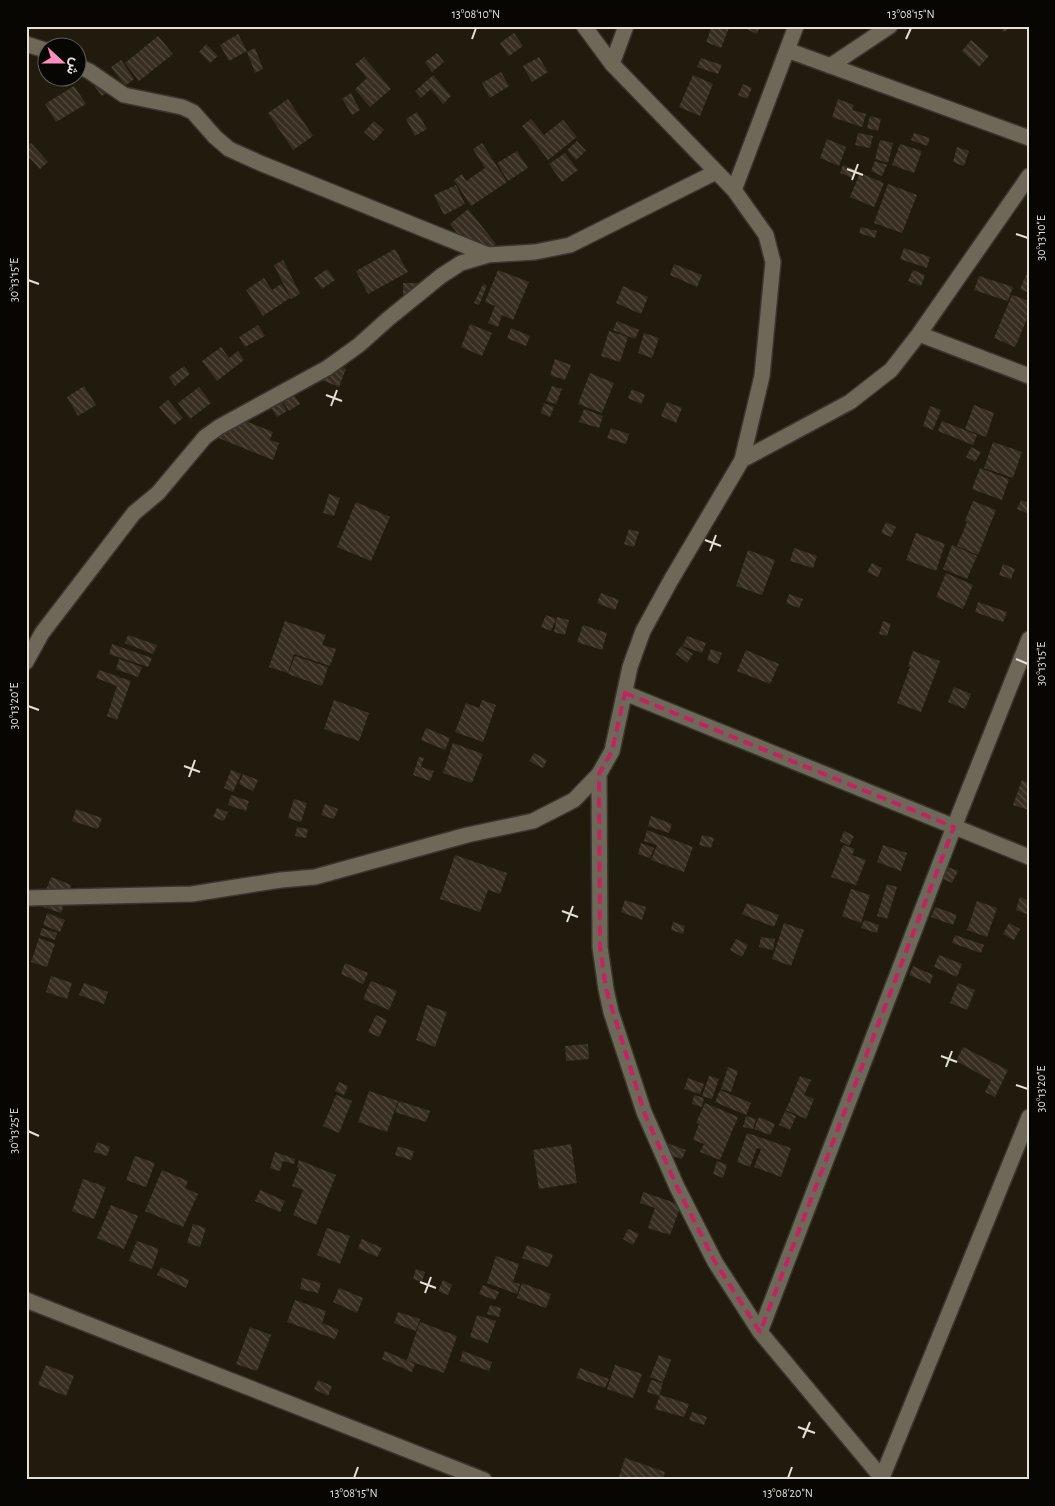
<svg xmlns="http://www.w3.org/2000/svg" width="1055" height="1506" viewBox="0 0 1055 1506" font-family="'Alegreya Sans',Vazirmatn,sans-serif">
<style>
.building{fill:url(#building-back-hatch)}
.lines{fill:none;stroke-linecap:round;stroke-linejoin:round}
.minor-casing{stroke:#393630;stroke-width:18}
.minor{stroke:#6e6858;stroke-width:15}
.marked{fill:none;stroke:#c42261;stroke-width:4;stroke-dasharray:10 6;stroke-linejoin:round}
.ticks{fill:none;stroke:#e4e1d8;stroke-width:2}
.neatline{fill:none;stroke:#e4e1d8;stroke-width:2}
.ticks-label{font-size:12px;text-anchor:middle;fill:#e4e1d8}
</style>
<defs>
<pattern id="building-back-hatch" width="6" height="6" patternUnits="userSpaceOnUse" patternTransform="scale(1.25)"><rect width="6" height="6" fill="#372d21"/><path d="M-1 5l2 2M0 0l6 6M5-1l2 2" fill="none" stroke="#544b40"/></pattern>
</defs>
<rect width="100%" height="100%" fill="#201b0d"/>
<!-- building -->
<path class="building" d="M712 26H724L729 28 721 48 706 42Z
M740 26H760L757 34Z
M1000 26H1015L1003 32Z
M514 33 523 46 509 56 500 43Z
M238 34 247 51 229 61 220 45Z
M158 36 173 54 139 81 125 63Z
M971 40 989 56 979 67 962 51Z
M206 44 218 56 210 63 199 52Z
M255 48 263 69 255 73 247 52Z
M437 53 444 62 432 72 425 62Z
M364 57 391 89 370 107 355 89 367 78 355 64Z
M539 57 548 72 532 82 523 66Z
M701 58 722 65 718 74 697 67Z
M121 60 134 79 125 86 111 67Z
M501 72 509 86 490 98 482 83Z
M433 75 451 96 443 104 431 89 421 98 415 91Z
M693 75 713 84 700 116 679 107Z
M103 77 112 89 102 96 93 84Z
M743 84 752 88 747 99 738 95Z
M74 86 86 104 56 122 45 104Z
M351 93 360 110 352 115 342 99Z
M288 99 313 136 293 150 268 113Z
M838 99 854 105 852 110 866 114 862 127 832 117Z
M417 112 427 129 415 136 406 119Z
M870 116 881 119 878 131 867 128Z
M531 119 544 135 563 120 577 137 548 160 522 126Z
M374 121 384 130 374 141 364 132Z
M858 133 873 136 870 148 855 145Z
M914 133 930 138 927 146 911 140Z
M827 139 846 147 839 166 820 158Z
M880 140 893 143 888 163 875 159Z
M577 141 586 151 576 160 567 150Z
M31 143 48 162 40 169 26 154V148Z
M482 143 507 182 471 206 454 180 462 174 466 181 485 168 473 149Z
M900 144 922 151 914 173 892 165Z
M957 147 969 151 964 166 953 162Z
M517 151 528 168 508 181 497 163Z
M565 153 578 170 562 182 549 164Z
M875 161 887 165 882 176 871 171Z
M843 165 856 170 852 178 840 173Z
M860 173 884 183 874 207 850 197Z
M888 184 917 195 902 233 874 223Z
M456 185 465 204 444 215 434 195Z
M468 209 496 244 478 259 450 224Z
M861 227 877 231 875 238 859 233Z
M904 248 930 257 927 268 900 259Z
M395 249 408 272 368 294 356 271Z
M283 260 300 294 291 299 274 265Z
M674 264 702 275 697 287 670 275Z
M1029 268V293L1020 289Z
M327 269 335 280 322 289 314 278Z
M498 270 529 282 513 320 502 315 498 327 488 323 495 306 485 302Z
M913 270 925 275 921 286 908 281Z
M979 276 1013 287 1008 301 974 290Z
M264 278 272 290 281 284 290 298 263 316 246 290Z
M403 283H418V296H403Z
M483 284 487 286 479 305 474 303Z
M623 286 648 297 641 314 616 303Z
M1012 295 1029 301V314L1015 347 994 338Z
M617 321 639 330 635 339 613 330Z
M470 324 492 333 482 356 461 347Z
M258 325 265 336 245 347 239 337Z
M511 328 530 336 526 346 507 338Z
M609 331 628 337 620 362 601 356Z
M644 333 659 338 652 358 638 353Z
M221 347 229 358 238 351 244 360 217 381 202 361Z
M555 359 571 365 565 380 550 375Z
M329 363 346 369 339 387 322 380Z
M184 366 190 374 175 386 169 377Z
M590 373 614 383 602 413 578 404Z
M84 386 96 405 78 416 67 397Z
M552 386 562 389 556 404 546 401Z
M199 387 211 403 190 419 178 403Z
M290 388 300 404 289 411 279 395Z
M632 389 645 395 641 404 628 398Z
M278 396 287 411 277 417 268 403Z
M168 400 183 418 174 425 159 407Z
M667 402 682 408 676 423 661 416Z
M544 403 554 407 550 417 541 413Z
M974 405 994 413 986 437 965 429Z
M930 406 941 410 933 430 923 426Z
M584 409 603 416 599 428 579 422Z
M226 413 273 432 270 440 279 443 273 460 216 437Z
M942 421 977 435 973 445 938 431Z
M611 428 629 434 626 444 607 438Z
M993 442 1022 452 1013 478 984 468Z
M971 447 981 452 975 462 966 457Z
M980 468 1009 479 1002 500 972 489Z
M329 494 340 498 334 516 323 513Z
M1021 500 1029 503V514L1017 509Z
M973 501 996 510 978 555 957 546 967 522 965 521Z
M356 502 390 517 371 561 337 547Z
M886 522 896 527 891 537 881 533Z
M629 529 639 532 634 547 624 544Z
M916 533 945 544 936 571 906 560Z
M952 545 977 556 967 579 943 569Z
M794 548 817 556 813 568 790 561Z
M748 550 775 560 762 595 736 586Z
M872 563 882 568 878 577 867 572Z
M1003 564 1015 569 1011 579 999 575Z
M946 573 973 585 963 609 936 597Z
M601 593 619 600 615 610 597 603Z
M789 594 803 599 799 608 786 603Z
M978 602 1007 612 1003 622 975 612Z
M546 615 556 619 551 631 541 627Z
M557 617 569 620 565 635 554 632Z
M285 621 326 635 322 645 336 649 330 666 294 654 288 673 269 667Z
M883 621 891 624 887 636 879 634Z
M583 625 607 633 602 650 577 642Z
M128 635 157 645 153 654 125 643Z
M687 636 706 643 702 653 683 646Z
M112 644 152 658 148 667 109 654Z
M681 646 693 654 687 663 676 654Z
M711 649 722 653 718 664 707 660Z
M746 650 779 664 770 684 737 671Z
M913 651 940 661 921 712 897 703 910 667 908 666Z
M295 656 328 667 322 686 288 674Z
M119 659 142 667 138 677 116 669Z
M99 670 131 681 117 720 107 716 117 686 96 678Z
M954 687 971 694 965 709 948 702Z
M334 700 369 713 359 741 324 729Z
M482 700 496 705 483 742 455 732 466 703 479 708Z
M426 728 450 738 445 750 421 740Z
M453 743 483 754 472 783 443 773Z
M534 753 547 760 543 768 529 761Z
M419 757 424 758 421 767 434 771 430 781 413 775Z
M231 770 241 774 233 792 224 788Z
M243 774 258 780 253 791 239 784Z
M1022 780 1029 783V810L1013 805Z
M231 795 249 801 246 811 228 805Z
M294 799 307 803 301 822 288 818Z
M325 804 338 809 334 819 321 815Z
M217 808 228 812 224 821 213 817Z
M76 809 102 818 98 829 72 821Z
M651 816 672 824 669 833 648 826Z
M297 827 308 829 306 838 295 836Z
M647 830 693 847 684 872 651 860 657 845 644 841Z
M844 831 854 836 849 846 840 841Z
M702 835 714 838 711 848 699 845Z
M641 843 654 848 650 858 638 854Z
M843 845 855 849 852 855 866 860 856 885 831 877Z
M883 845 907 853 901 871 877 862Z
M455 855 507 873 500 894 488 890 480 912 440 899Z
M948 867 958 871 952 883 943 879Z
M51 877 71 885 61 913 40 906Z
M887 884 897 887 887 919 877 916Z
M851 889 870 895 861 923 842 916Z
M1020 897 1029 901V915L1016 910Z
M625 900 646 907 642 920 621 912Z
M977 901 997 908 987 937 967 930Z
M747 903 779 915 774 927 742 914Z
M935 907 957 915 953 925 931 917Z
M47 913 65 920 60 932 43 925Z
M864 920 879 925 877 933 861 928Z
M673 922 685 926 683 934 671 930Z
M784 923 804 930 791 966 772 959Z
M1009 923 1020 929 1014 940 1003 934Z
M42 928 57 933 55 940 40 935Z
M955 935 984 945 981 953 952 943Z
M761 937 775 939 773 950 759 947Z
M39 938 55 944 47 967 31 962Z
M736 939 748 945 742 957 730 950Z
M939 955 962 964 957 977 934 967Z
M345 963 368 973 363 984 341 974Z
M913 966 933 975 930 984 909 975Z
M51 976 72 983 67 999 46 992Z
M371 981 397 991 389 1010 363 999Z
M84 983 108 992 104 1004 79 995Z
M958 983 975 990 967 1010 950 1003Z
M427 1005 447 1012 435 1047 416 1040Z
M376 1015 387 1020 379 1037 368 1032Z
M588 1044 589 1059 566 1061 565 1046Z
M963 1047 1008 1070 995 1097 985 1092 991 1080 956 1061Z
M728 1067 738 1071 731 1092 721 1089Z
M709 1076 719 1079 712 1099 702 1096Z
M800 1076 811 1080 804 1095 814 1099 806 1119 786 1110Z
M688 1078 704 1084 700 1094 684 1089Z
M339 1082 348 1086 344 1095 335 1091Z
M720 1090 751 1103 746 1115 715 1102Z
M369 1091 398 1101 387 1132 358 1122Z
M336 1095 352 1101 339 1133 323 1126Z
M694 1095 704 1098 702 1107 692 1104Z
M399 1101 430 1111 426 1122 395 1112Z
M705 1103 738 1117 720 1160 700 1152 704 1144 693 1140 699 1124 696 1123Z
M785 1111 796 1116 790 1130 779 1125Z
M746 1116 756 1119 753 1129 743 1127Z
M759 1117 775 1124 770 1135 754 1129Z
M747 1133 791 1148 781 1177 754 1167 761 1149 757 1148 750 1167 737 1162Z
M661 1141 686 1150 682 1159 658 1151Z
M97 1142 110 1147 107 1156 94 1152Z
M571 1144 577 1183 539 1189 533 1150Z
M398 1146 414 1151 411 1160 395 1155Z
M275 1152 295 1159 294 1164 283 1161 280 1171 270 1168Z
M135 1156 155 1163 146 1187 126 1180Z
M299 1160 336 1175 316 1225 293 1215 303 1190 292 1186 299 1168 297 1167Z
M717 1161 727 1165 723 1178 713 1174Z
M162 1170 188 1181 185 1188 198 1194 183 1227 145 1211Z
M83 1179 106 1187 94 1219 72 1211Z
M260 1190 285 1201 280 1212 255 1201Z
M643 1192 681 1205 670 1235 648 1228 655 1208 640 1203Z
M111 1205 138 1216 124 1249 97 1238Z
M193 1224 206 1228 200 1247 187 1243Z
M327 1228 350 1236 340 1264 317 1255Z
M628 1229 639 1234 633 1245 623 1239Z
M362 1239 382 1248 377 1257 358 1248Z
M137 1241 159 1249 152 1269 129 1261Z
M527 1245 553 1255 548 1267 522 1258Z
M496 1256 519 1264 513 1282 520 1284 517 1294 487 1283Z
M161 1267 189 1280 186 1288 157 1275Z
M416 1269 425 1272 422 1282 413 1279Z
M302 1278 321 1283 318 1293 300 1289Z
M443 1280 452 1285 448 1295 438 1291Z
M522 1283 551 1294 546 1308 517 1298Z
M483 1285 499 1292 495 1300 479 1294Z
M339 1288 363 1298 357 1313 333 1302Z
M295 1300 326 1311 322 1323 339 1330 335 1339 287 1322Z
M490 1305 501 1308 499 1317 487 1314Z
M398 1312 420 1319 416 1331 394 1323Z
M477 1315 496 1321 488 1343 470 1337Z
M420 1322 457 1336 444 1373 407 1360Z
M250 1327 271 1335 257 1371 236 1364Z
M385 1351 415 1364 412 1372 382 1359Z
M463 1351 492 1362 489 1371 460 1361Z
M659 1355 671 1360 663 1382 650 1377Z
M46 1365 74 1376 66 1396 38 1385Z
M615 1365 642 1374 633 1398 607 1389Z
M580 1368 609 1379 605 1388 576 1378Z
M318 1380 332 1386 328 1396 314 1389Z
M651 1380 663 1383 659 1396 647 1392Z
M660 1395 689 1404 684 1417 655 1409Z
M692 1412 707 1417 704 1425 689 1420Z
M625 1458 665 1472 663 1480H618Z"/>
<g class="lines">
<defs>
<path id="minor" d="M796 26 787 50 1029 138
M26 44 48 51
M612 64 626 26
M78 66 89 71 124 95 182 107 193 112 215 137 229 149 260 163 488 255
M830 66 890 26
M734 190 787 50
M919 334 1029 376
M742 460 850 402 891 370 919 334 1029 176
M26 662 42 633 134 513 158 493 205 437 219 427 327 368 359 345 388 319 441 276 461 263 488 255 535 252 570 245 716 172
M625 693 1029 857
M599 774 600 947 606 989 611 1012 644 1112 677 1187 715 1262 760 1332 882 1478
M26 898 192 894 281 880 315 877 467 835 533 821 574 800 599 774 612 751 630 667 643 631 671 580 742 460 762 376 773 262 766 235 734 190 612 64 584 26
M26 1300 484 1480
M760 1332 954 827 1029 639
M881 1480 1029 1117"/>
</defs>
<!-- minor casing -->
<use href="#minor" class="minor-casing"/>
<!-- minor -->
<use href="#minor" class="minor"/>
</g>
<!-- marked area -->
<path class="marked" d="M625 693 954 827 760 1332 715 1262 677 1187 644 1112 606 989 600 947 599 774 612 751Z"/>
<!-- ticks -->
<path class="ticks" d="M472 39 476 28M906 39 911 28M847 169 863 175M852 180 858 164M1016 234 1028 238M28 280 39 284M326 395 342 401M331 406 337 390M705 540 721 546M710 551 716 535M1016 659 1028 664M28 706 39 710M184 766 200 772M189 777 195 760M562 911 578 917M567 922 573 906M941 1056 957 1062M946 1067 952 1051M1016 1085 1028 1089M28 1131 39 1136M420 1282 436 1288M425 1293 431 1277M798 1427 815 1433M803 1438 810 1422M354 1478 358 1467M788 1478 792 1467"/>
<!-- border -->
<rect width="1055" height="1506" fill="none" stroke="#080603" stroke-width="55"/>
<!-- north arrow -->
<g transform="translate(62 62) rotate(111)"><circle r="24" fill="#080603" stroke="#605e58"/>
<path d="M0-4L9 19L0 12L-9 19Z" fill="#fe8ebd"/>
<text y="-8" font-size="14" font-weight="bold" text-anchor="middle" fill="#e4e1d8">ش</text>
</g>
<rect x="28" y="28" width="1000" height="1450" class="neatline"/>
<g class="ticks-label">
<text x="476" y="18">13°08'10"N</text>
<text x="911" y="18">13°08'15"N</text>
<text transform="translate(1041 238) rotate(-90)" y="4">30°13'10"E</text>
<text transform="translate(14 280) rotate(-90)" y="4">30°13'15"E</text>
<text transform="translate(1041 664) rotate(-90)" y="4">30°13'15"E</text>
<text transform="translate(14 706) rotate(-90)" y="4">30°13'20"E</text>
<text transform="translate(1041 1089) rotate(-90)" y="4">30°13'20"E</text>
<text transform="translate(14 1131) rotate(-90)" y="4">30°13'25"E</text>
<text x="354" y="1497">13°08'15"N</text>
<text x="788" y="1497">13°08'20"N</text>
</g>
</svg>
